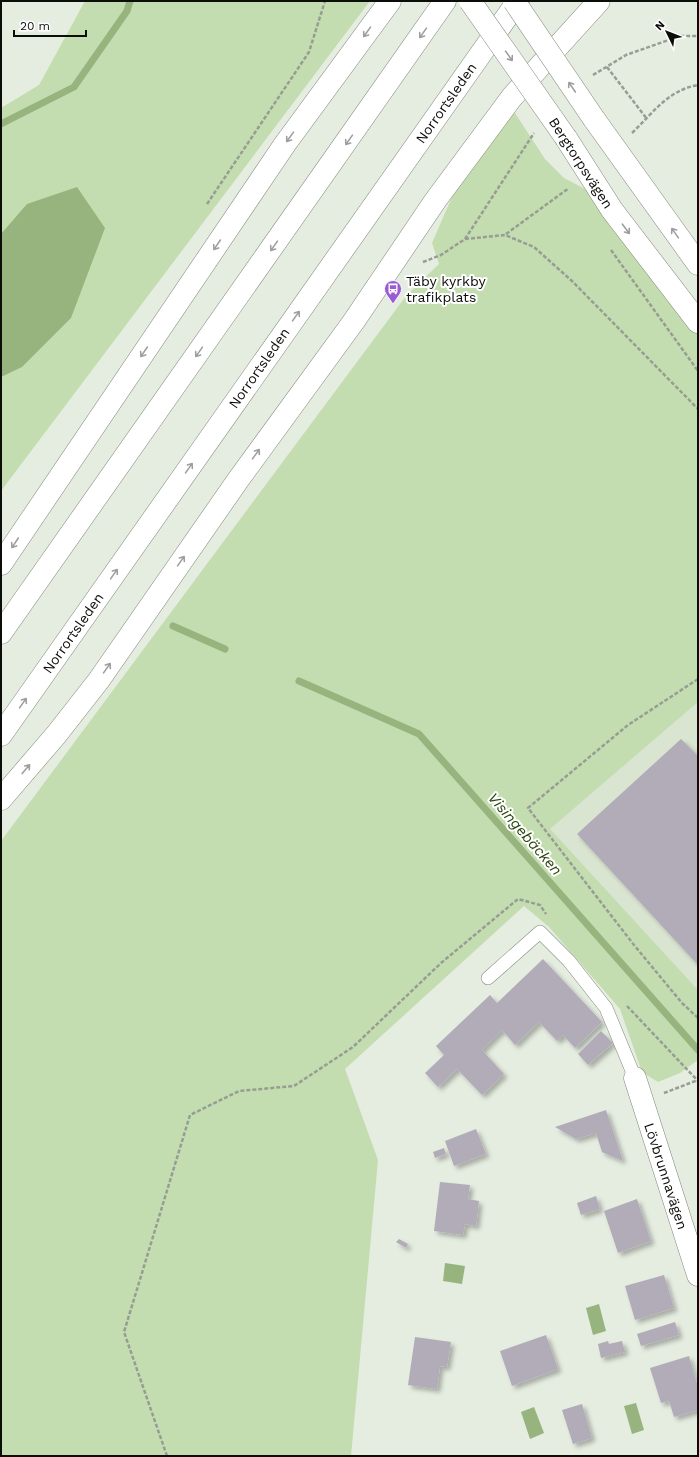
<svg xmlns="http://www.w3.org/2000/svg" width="699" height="1457" viewBox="0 0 699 1457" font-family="'Work Sans',sans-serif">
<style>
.built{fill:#d9e4d1}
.green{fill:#c4ddb0}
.water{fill:#97b47e}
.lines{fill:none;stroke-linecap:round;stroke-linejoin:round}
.stream{stroke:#97b47e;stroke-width:7}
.building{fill:#b2acb9;filter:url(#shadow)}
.lane-casing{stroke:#82897d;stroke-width:14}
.street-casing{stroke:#82897d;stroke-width:23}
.secondary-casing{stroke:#82897d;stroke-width:23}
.highway-casing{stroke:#82897d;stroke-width:23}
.path{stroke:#989d94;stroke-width:2.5;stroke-dasharray:4 2;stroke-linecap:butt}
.lane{stroke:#fff;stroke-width:13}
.street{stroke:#fff;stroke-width:22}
.secondary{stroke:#fff;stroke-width:22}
.highway{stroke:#fff;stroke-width:22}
.secondary-bridge-casing{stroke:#82897d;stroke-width:23;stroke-linecap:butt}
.secondary-bridge{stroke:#fff;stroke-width:22}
.oneway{stroke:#9d9e9d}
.labels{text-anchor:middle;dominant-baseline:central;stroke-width:4;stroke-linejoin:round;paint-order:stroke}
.street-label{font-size:14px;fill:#0b0d09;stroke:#fff}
.poi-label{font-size:14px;fill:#0b0d09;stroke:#fff;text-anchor:start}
.water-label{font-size:15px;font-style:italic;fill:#2c470d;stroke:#fff}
</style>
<defs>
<filter id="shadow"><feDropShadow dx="3.5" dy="3.5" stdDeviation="2" flood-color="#0004"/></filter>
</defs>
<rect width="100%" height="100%" fill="#e5ece0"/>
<!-- built -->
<path class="built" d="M698 702V990L548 830Z"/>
<!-- green -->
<path class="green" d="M85 1H370L1 491V108L39 85Z
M513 110 545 159 564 178 585 189 698 333V702L550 829 698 990V1060L680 1073 658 1082 642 1072 620 1009 549 927 524 906 345 1069 378 1160 351 1456H1V841L406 296 439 264 432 243 455 190Z"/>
<!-- water -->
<path class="water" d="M77 187 105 228 71 318 22 367 1 377V234L27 204Z
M445 1263 465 1266 462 1284 443 1281Z
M599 1304 606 1331 593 1335 586 1308Z
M636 1403 644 1430 632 1434 624 1406Z
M534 1407 544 1433 530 1439 521 1412Z"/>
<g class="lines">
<!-- stream -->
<path class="stream" d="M1 124 74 87 127 11 130 1
M173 626 225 649
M299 681 419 734 698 1050"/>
</g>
<!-- building -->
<path class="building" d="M681 739 698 756V965L577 834Z
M543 959 602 1022 575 1048 563 1035 557 1041 539 1022 515 1045 502 1030 482 1050 504 1074 482 1095 457 1069 438 1087 425 1073 444 1055 436 1046 490 995 497 1003Z
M601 1031 613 1043 588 1065 578 1054Z
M606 1110 623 1161 602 1152 596 1133 576 1139 555 1127Z
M476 1129 486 1154 454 1166 445 1141Z
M444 1148 446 1154 435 1158 433 1152Z
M440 1182 470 1185 468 1199 479 1201 476 1226 465 1224 463 1235 434 1231Z
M596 1196 600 1209 581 1215 577 1203Z
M637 1199 651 1241 618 1253 604 1211Z
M399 1239 408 1244 406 1248 396 1242Z
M664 1275 674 1308 635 1320 625 1286Z
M675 1322 679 1335 641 1346 637 1334Z
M546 1335 558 1369 512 1386 500 1351Z
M415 1337 451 1342 447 1367 440 1366 437 1389 408 1385Z
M608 1341 609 1344 622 1341 625 1352 601 1358 598 1344Z
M689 1356 698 1387V1410L674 1417 669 1401 661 1403 650 1368Z
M582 1404 592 1438 573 1444 562 1410Z"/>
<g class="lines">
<defs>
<path id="lane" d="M488 978 540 932 569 961 606 1008 635 1078"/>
<path id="street" d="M635 1078 698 1275"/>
<path id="secondary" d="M594 119 698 264
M566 138 612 210 698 322"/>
<path id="highway" d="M1 564 285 144 390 1
M1 633 445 1
M1 735 518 1
M1 799 56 735 99 680 238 480 354 321 435 201 512 97 599 1"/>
</defs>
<!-- lane casing -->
<use href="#lane" class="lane-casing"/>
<!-- street casing -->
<use href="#street" class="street-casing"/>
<!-- secondary casing -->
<use href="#secondary" class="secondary-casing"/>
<!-- highway casing -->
<use href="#highway" class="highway-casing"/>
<!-- path -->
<path class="path" d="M607 67 647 119
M593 75 626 55 680 36H698
M632 133C653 113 668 90 698 85
M207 204 309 52 325 1
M506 234 569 188
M465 239 505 235 534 247 572 281 698 409
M611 250 698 371
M423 262 441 255 465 239 534 133
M698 679 628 725 528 808 634 945 682 1003 698 1018
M627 1006 698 1081
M664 1093 698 1080
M167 1456 124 1332 190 1115 239 1091 294 1086 353 1047 441 963 518 899 540 905 546 914"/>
<!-- lane -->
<use href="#lane" class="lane"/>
<!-- street -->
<use href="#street" class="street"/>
<!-- secondary -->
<use href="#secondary" class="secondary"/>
<!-- highway -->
<use href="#highway" class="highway"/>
<defs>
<path id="secondary-bridge" d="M470 1 566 138
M514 1 594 119"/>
</defs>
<!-- secondary-bridge casing -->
<use href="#secondary-bridge" class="secondary-bridge-casing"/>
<!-- secondary-bridge -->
<use href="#secondary-bridge" class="secondary-bridge"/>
</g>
<!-- one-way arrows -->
<defs><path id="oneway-shaft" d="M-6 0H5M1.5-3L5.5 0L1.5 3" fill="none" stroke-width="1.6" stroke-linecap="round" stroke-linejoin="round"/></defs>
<g class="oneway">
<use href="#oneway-shaft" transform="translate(367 32) rotate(126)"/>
<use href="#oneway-shaft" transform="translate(423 33) rotate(125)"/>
<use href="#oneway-shaft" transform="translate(509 56) rotate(55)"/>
<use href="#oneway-shaft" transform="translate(572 87) rotate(-124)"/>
<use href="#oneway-shaft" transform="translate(290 137) rotate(126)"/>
<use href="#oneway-shaft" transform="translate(349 140) rotate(125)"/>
<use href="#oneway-shaft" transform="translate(626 229) rotate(53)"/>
<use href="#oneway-shaft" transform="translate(675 233) rotate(-125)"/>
<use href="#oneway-shaft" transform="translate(217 245) rotate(124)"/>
<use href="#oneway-shaft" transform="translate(274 246) rotate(125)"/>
<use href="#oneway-shaft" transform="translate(296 316) rotate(-55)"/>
<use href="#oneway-shaft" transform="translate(144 352) rotate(124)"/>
<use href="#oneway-shaft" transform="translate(199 352) rotate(125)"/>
<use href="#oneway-shaft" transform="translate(256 454) rotate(-54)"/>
<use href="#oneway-shaft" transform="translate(189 468) rotate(-55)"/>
<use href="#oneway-shaft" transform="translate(15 543) rotate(124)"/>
<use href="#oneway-shaft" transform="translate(181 561) rotate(-55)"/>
<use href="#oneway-shaft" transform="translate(114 574) rotate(-55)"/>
<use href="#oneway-shaft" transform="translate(107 668) rotate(-55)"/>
<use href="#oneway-shaft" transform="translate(23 703) rotate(-55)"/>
<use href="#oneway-shaft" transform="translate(26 769) rotate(-50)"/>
</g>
<!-- icons -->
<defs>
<symbol id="bus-pin" viewBox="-11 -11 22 30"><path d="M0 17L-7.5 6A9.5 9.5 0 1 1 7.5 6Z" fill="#985cd3" stroke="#fff"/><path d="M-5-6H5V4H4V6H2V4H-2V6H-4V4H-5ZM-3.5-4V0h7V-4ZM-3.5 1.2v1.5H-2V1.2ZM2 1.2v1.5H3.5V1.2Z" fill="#fff"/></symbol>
</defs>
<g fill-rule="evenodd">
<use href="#bus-pin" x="383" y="279" width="20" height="27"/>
</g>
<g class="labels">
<!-- street labels -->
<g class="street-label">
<text transform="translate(446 103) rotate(-55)">Norrortsleden</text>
<text transform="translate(581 163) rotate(57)">Bergtorpsvägen</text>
<text transform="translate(259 368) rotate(-55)">Norrortsleden</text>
<text transform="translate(73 633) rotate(-55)">Norrortsleden</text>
<text transform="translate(666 1176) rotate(72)">Lövbrunnavägen</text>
</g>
<!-- poi labels -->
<g class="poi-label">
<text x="406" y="281">Täby kyrkby<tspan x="406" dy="16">trafikplats</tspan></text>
</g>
<!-- water labels -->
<g class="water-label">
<text transform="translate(525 834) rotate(49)">Visingebäcken</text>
</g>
</g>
<!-- border -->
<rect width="699" height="1457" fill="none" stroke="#0b0d09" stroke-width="4"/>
<!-- north arrow -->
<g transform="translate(667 32) rotate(313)" stroke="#ffffff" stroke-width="3" paint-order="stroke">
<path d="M0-3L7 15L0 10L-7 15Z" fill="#0b0d09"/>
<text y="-6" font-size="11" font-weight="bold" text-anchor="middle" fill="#0b0d09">N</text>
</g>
<!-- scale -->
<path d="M14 30v6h72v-6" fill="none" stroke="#0b0d09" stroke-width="2"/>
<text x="20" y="30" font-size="12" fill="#0b0d09" stroke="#ffffff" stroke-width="3" paint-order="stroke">20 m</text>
</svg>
